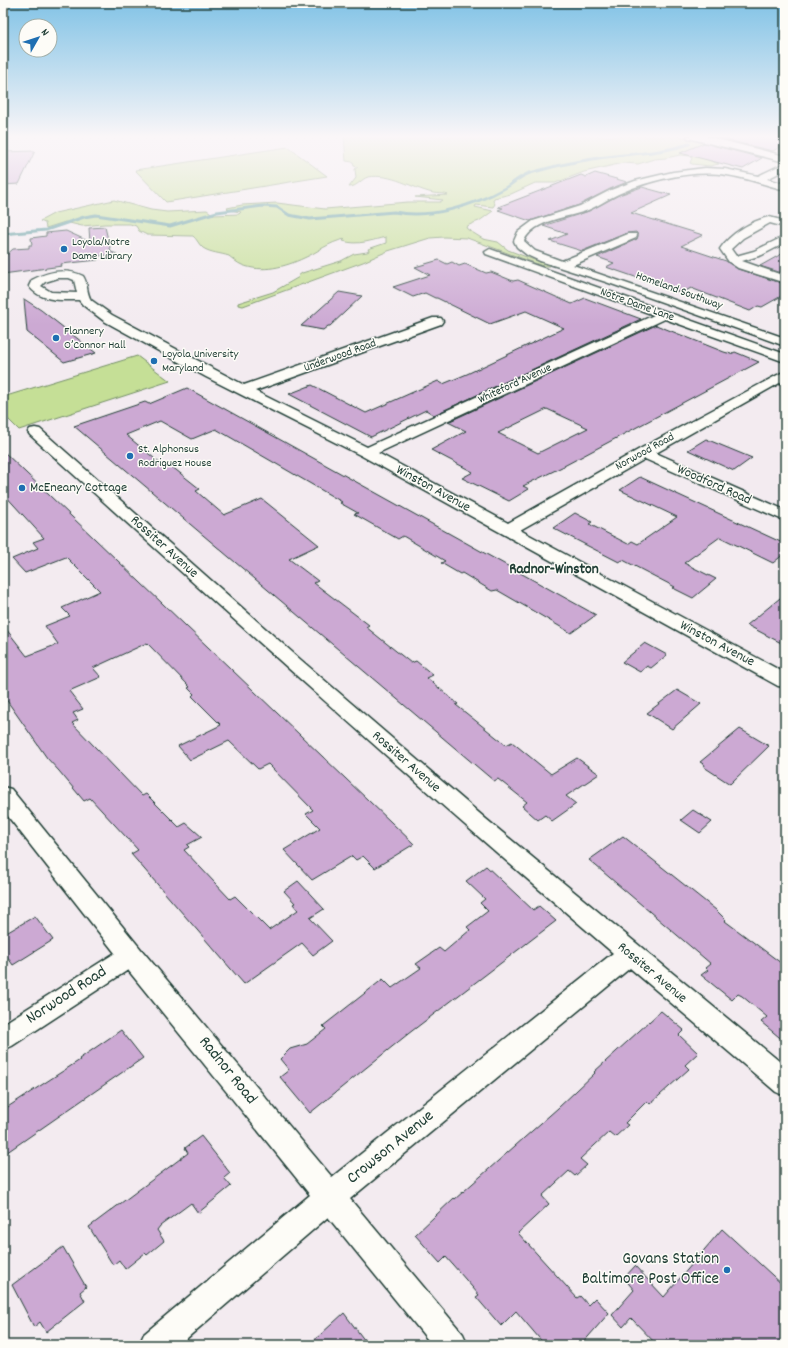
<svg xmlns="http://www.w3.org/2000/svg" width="788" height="1348" viewBox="0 0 788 1348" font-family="Dekko,sans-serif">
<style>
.green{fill:#c5df96;stroke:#728e65}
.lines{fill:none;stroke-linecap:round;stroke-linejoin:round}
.stream{stroke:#5f9b9e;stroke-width:3}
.building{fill:#cca9d3;stroke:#1f3d34;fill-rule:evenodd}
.street-casing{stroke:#1f3d34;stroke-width:3}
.secondary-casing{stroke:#1f3d34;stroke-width:3}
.street{fill:#fdfcf7;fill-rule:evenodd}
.secondary{fill:#fdfcf7;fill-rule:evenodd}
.poi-dot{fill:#1f6fb2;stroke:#fdfcf7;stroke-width:1.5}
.labels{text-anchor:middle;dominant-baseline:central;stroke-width:3;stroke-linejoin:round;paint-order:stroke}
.far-poi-label{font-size:12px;fill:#1f3d34;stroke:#fdfcf7;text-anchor:start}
.far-street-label{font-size:12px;fill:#1f3d34;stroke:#fdfcf7}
.street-label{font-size:14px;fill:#1f3d34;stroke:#fdfcf7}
.poi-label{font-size:14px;fill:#1f3d34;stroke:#fdfcf7;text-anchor:start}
.neighbourhood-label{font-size:15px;font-weight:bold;fill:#1f3d34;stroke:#fdfcf7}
.near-street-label{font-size:17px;fill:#1f3d34;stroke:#fdfcf7}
.near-poi-label{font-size:17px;fill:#1f3d34;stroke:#fdfcf7;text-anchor:end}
</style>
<rect width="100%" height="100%" fill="#f3ebf0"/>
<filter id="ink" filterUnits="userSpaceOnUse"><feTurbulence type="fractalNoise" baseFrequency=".025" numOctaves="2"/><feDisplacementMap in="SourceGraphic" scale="8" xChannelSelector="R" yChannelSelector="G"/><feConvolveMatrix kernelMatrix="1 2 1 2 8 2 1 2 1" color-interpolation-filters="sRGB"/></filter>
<g filter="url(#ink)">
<!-- green -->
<path class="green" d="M344 136H679L712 144 714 146 694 155 719 164 710 166 692 164 690 163 692 158 691 156 680 155 666 158 654 159 638 164 623 163 584 172 555 183H535L511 194 494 198 493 201 495 204 493 207 476 205 475 207 493 211C490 213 481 220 479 221 474 223 470 224 466 227L467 229 483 239 498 242 508 250 550 266H543L467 238 444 237 430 238 388 251 363 262 243 306 238 305V303L273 292 299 277 298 276 302 273 341 261 354 254 367 252 369 251 368 249 386 243V237C372 240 358 246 343 241L345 239C329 242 318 252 304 258 285 267 262 273 242 265 237 263 233 259 229 256 220 253 211 253 203 248 199 245 197 239 193 236L147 235 139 231 136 226 130 224H105L82 226 65 222 46 228 45 223 40 221 55 213 114 200 151 210 167 212 207 210 214 215 239 214 241 212 229 210 227 208 242 205 277 203 325 209 408 202H440L443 200 415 197 448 195C444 193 438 194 433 193 411 188 392 173 368 177 361 179 357 187 349 187L356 178 355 169 358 167 354 166 353 162 346 161Z
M288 147 327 176 166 202 135 170Z
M137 356 170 381 19 430 3 414V397Z"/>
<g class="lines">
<!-- stream -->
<path class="stream" d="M3 234 46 230 84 217 96 215 170 226 217 212 263 206 277 207 289 215 310 219 394 212C431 219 473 206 505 188 514 183 520 176 530 173 560 164 592 158 623 155 646 153 667 151 689 144"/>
</g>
<!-- building -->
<path class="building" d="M722 136H785V144L773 151 718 138Z
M704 143 762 158 743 169 680 153Z
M35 151 19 184 3 185V152Z
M595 173 627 182 610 189 579 205 530 221 498 210 503 208 498 207 581 175 586 177Z
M642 187 671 195 631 213 703 235 681 246 726 261 738 269 785 284V294L762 307 758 306 750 311 691 288 682 293 606 267 614 263 597 257 637 239 638 235 636 232 627 233 582 251 550 241 567 234 543 226 589 211 619 195Z
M105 227 111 252 117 254 97 256 98 260 61 264 62 266 3 274V258L13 249 29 248V245H32L31 238 46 236V233L66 231 90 242 89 228Z
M785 252V274L760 266Z
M439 260 447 264 452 262 459 266 465 264 486 273 491 272 513 281 518 280 572 304 585 298 641 319 434 415 426 410 371 437 289 394 312 385 366 413 438 381 443 384 467 374 564 328 526 311 490 324 437 298H435L425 293 413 297 393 287 430 275 415 267Z
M339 292 362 296 330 326H328L323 330 301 326Z
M24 299 41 310 96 353 64 362 27 332Z
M656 325 724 352 731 354 735 352 759 362 564 466 523 486 529 489 509 501 462 478 473 472 431 450 466 431 448 422ZM547 409 588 428 538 453 498 433Z
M187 388 596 615 571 633 497 590 492 591 462 573 460 574 441 563 445 561 403 536 398 539 354 514 358 513 340 503 342 502 216 429 192 439 160 421 126 435 166 468 171 466 200 489 196 491 224 515 262 499 319 545 289 559 318 581 314 583 369 625 366 627 411 663 416 661 433 675 427 678 458 704 456 705 506 745 512 742 551 774 577 758 599 774 566 796 576 804 552 821 545 815 538 820 522 806 527 802 498 779 494 781 74 426 145 402 149 404Z
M706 439 752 458 734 471 688 450Z
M3 451 414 844 375 868 363 856 356 860 352 856 312 880 284 850 320 828 306 814 313 810 268 764 258 769 229 741 190 760 178 746 221 725 192 696 194 694 188 688 190 687 147 643 93 668 101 677 69 691 83 709 73 713 78 720 72 723 142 796 146 794 179 827 186 823 202 837 187 845 189 847 184 850 230 899 235 896 269 930 298 910 293 904 295 903 284 891 298 881 324 909 310 918 332 941 313 955 302 943 244 984 131 854 138 850 90 798 84 801 59 771 47 758 3 695V625L27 656 58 644 45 626 70 616 62 608 100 591 66 557 25 573 12 559 38 548 33 542 44 538 3 493Z
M640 477 785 544V553L773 563 720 537 684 563 716 579 693 598 673 588 675 587 623 560 619 562 553 528 575 513 592 522 589 524 628 544 632 541 638 544 677 517 620 490Z
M785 594V645L747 625Z
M645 643 667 655 651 668 647 666 640 672 622 662Z
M677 690 701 704 672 729 647 713Z
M740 729 769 746 730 784 704 767 705 765 700 762Z
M693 810 712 822 700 833 681 820Z
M623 836 716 910 726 920 725 921 785 966V1042L761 1022 767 1017 742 996 738 994 732 1000 701 975 708 970 706 968 711 964 589 860Z
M486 866 533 910 539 906 556 921 408 1034 310 1113 280 1077 289 1070 280 1059 290 1049 307 1044 326 1029 323 1026 383 979 392 988 421 968 416 964 439 948 444 952 470 930 467 927 488 911 480 903 485 899 466 881Z
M35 916 53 940 13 965 3 951V935Z
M661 1011 684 1030 679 1035 698 1053 685 1065 689 1069 650 1104 647 1101 625 1123 628 1125 615 1137 609 1132 580 1159 587 1165 575 1176 569 1171 542 1196 549 1204 518 1233 577 1298 580 1296 588 1305 595 1298 609 1313 581 1345H545L516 1311 501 1326 476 1297 479 1295 446 1257 440 1263 415 1235 454 1198 455 1199 558 1108 595 1073 594 1072Z
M121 1030 143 1058 3 1155V1110L80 1060 79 1059Z
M201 1136 230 1173 224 1178 231 1186 198 1213 191 1203 160 1226 157 1230 164 1241 147 1255 145 1253 125 1269 119 1260 113 1265 89 1227 188 1153 185 1148Z
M722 1229 785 1287V1345H657L631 1318 623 1327 612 1315 634 1290 624 1278 635 1266 664 1297Z
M63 1247 86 1287 80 1292 85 1301 46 1332 40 1322 34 1327 12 1285Z
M344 1313 368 1345H309Z"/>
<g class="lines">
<defs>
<path id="street" d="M785 163V170L767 179 785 184V190C765 185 747 178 727 175 693 170 654 179 623 192 610 197 600 205 588 210 568 218 534 219 524 241L535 251 562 261 628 234H636L637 236 636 238 573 265 785 338V346L606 282 540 261 527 255 517 247 514 241 518 232 533 221 580 206 611 190 635 181 673 172 705 168 725 169 758 176Z
M769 217 785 221V227L770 223 743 238 731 249 736 256 754 251 785 236V243L762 255 742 261 785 276V283L738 268 729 262 720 249C730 234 751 221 769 217Z
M490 249 785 354V362L665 319 378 453 508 523 638 450 785 371V380L656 453 785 510V521L645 459 520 530 785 673V687L778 686 362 456 206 377 104 321 83 305 79 300C62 300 40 302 29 286L32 280C49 271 66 268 83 276 88 283 86 292 91 300L112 315 244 385 433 318H441L443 321 441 324 255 391 367 447 654 315 486 254 485 252ZM58 278H69L74 280 77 293 51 292 41 286 45 282Z
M35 428 40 429 301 660 486 819 785 1066V1096L776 1092 630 968 350 1199 463 1334 468 1345H432L328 1217 179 1345H139L144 1334 310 1195 128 970 12 1046 3 1050V1024L115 953 3 810V787L11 789 140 948 332 1177 613 953C415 784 223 610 30 435L28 432 30 429Z"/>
<path id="secondary" d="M687 136H705L785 156V162L688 138Z"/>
</defs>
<!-- street casing -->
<use href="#street" class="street-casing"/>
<!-- secondary casing -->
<use href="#secondary" class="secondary-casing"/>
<!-- street -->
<use href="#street" class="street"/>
<!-- secondary -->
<use href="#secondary" class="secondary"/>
</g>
</g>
<!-- sky -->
<linearGradient id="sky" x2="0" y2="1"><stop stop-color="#82c3e6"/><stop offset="0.42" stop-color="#faf6f8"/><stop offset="1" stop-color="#faf6f8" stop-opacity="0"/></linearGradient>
<rect width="788" height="325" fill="url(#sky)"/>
<!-- markers -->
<g class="poi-dot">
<circle cx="64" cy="249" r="4"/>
<circle cx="56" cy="338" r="4"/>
<circle cx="154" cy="361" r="4"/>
<circle cx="130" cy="456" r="4"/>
<circle cx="22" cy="488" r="4"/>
<circle cx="727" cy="1270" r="4"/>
</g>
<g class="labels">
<!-- far-poi labels -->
<g class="far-poi-label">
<text x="72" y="242">Loyola/Notre<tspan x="72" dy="14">Dame Library</tspan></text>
<text x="64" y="331">Flannery<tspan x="64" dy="14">O’Connor Hall</tspan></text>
<text x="162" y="354">Loyola University<tspan x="162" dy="14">Maryland</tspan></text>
<text x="138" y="449">St. Alphonsus<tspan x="138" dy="14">Rodriguez House</tspan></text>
</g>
<!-- far-street labels -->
<g class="far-street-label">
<text transform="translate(679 291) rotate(20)">Homeland Southway</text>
<text transform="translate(637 305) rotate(20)">Notre Dame Lane</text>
<text transform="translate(340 356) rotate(-20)">Underwood Road</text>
<text transform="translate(515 384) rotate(-25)">Whiteford Avenue</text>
<text transform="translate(645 452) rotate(-29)">Norwood Road</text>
</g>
<!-- street labels -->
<g class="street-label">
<text transform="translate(714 485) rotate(24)">Woodford Road</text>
<text transform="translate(433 489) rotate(29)">Winston Avenue</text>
<text transform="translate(164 547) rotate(42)">Rossiter Avenue</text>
<text transform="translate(717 644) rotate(28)">Winston Avenue</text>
<text transform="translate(406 762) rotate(41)">Rossiter Avenue</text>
<text transform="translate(652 973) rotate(40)">Rossiter Avenue</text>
</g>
<!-- poi labels -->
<g class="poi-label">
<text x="30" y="488">McEneany Cottage</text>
</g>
<!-- neighbourhood labels -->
<g class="neighbourhood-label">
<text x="554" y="570">Radnor-Winston</text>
</g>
<!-- near-street labels -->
<g class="near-street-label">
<text transform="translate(67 996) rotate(-33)">Norwood Road</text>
<text transform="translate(227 1071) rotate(51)">Radnor Road</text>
<text transform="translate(391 1148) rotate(-39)">Crowson Avenue</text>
</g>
<!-- near-poi labels -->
<g class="near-poi-label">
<text x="719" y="1260">Govans Station<tspan x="719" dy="20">Baltimore Post Office</tspan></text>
</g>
</g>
<!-- margin -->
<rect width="788" height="1348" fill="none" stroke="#fdfcf7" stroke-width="16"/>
<rect x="8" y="8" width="772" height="1332" fill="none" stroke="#1f3d34" stroke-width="1.5" filter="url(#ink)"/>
<!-- north arrow -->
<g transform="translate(38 38) rotate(51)"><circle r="19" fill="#fdfcf7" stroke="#a4b0a9"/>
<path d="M0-3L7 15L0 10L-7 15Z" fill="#1f6fb2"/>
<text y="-6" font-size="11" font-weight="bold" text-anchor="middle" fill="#1f3d34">N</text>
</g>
</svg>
